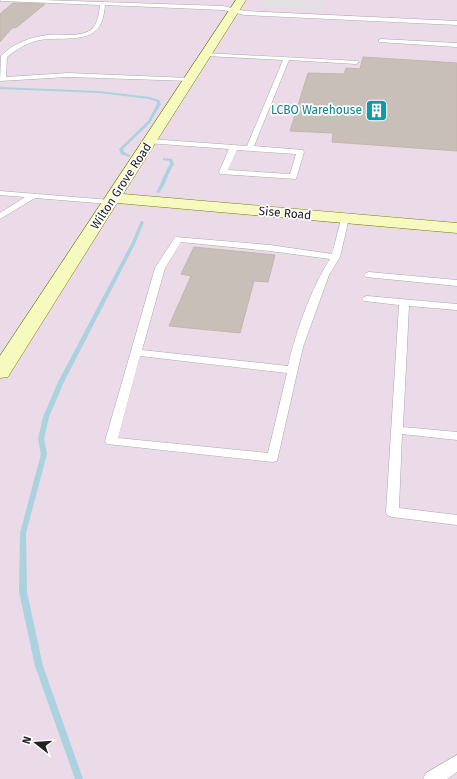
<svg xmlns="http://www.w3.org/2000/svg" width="457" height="779" viewBox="0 0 457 779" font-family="'Fira Sans',sans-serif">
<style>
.industrial{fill:#ebdbe8}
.parking{fill:#e2e2e2}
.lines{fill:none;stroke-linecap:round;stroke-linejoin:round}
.stream{fill:#aad3df;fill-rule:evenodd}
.building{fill:#c7bfb8;stroke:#c4b6ab}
.lane-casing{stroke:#a9a9a9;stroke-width:1}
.secondary-casing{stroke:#707d05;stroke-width:1}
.lane{fill:#fff;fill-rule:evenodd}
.secondary{fill:#f7fabf;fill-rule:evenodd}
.labels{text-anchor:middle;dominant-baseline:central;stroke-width:3.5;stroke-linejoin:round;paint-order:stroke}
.far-culture-label{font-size:12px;fill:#0d838f;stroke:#fff;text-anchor:end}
.far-street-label{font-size:12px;fill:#222;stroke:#fff}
</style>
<rect width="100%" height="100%" fill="#f2efe9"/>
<!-- industrial -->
<path class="industrial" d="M0 0H457V779H0Z"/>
<!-- parking -->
<path class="parking" d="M263 0H297L296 1 323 3 320 9 260 6Z"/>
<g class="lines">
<!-- stream -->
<path class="stream" d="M0 87 99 91 150 97 159 100 161 104 150 123 123 149 124 152 130 155V157H129L121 154 119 149 148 121 157 104V102L149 99 99 93 0 89Z
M163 158 172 159 174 164C168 173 166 184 159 193H158L156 192C162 183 164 173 170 164L169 161 163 160Z
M141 221H142L144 222 135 244 64 382 49 417 44 439 47 454 26 533 27 592 43 666 83 779H75L35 666 19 592 20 533 41 454 38 439 43 417 58 382 131 244Z"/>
</g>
<!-- building -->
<path class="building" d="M13 3 45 4 17 27 12 28 0 42V14Z
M363 57 457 63V151L332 142 333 133 290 131 308 73 344 74 346 68 360 69Z
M194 247 275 255 268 282 254 281 240 333 169 326 191 276 181 274Z"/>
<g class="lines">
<defs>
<path id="lane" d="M0 0H42L223 6 245 11 457 21V25L245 15 223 10 105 5C104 14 103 25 95 31 83 42 56 37 40 40 28 42 17 49 7 57L6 77 68 73 189 78 191 79V81L68 77 0 81 1 56C13 43 31 37 48 35 61 34 83 38 93 28 98 22 99 13 100 5L1 1Z
M381 39 457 43V47L379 42V40Z
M204 53 358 61V63L356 64 289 60 254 146 303 150 304 152 296 179 220 174 219 172 229 149 147 143 146 141 150 139 247 146 283 60 206 56 204 55ZM237 150 296 154 290 174 228 170Z
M0 191 110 200 114 202 110 204 35 198 0 219V213L25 197 0 195Z
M342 216H348L349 218 340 257 329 275 303 347 277 461 273 462 107 444 105 441 155 268 175 237 270 245 332 254ZM181 242 270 251 330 259C311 288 296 332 288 366L142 350 165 268ZM140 356 287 373 268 453 118 438Z
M369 272 457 280V286L366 277 364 275 366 273Z
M367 296 457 304V310L409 306 403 427 457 432V440L402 434 399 508 457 515V525L392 517 387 515 386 512 399 305 364 301 362 299 364 297Z
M457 755V772L447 779H423L426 773Z"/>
<path id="secondary" d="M236 0H246L123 194 457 223V233L117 203 11 372 8 377 0 378V356Z"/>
</defs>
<!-- lane casing -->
<use href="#lane" class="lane-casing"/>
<!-- secondary casing -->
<use href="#secondary" class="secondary-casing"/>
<!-- lane -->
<use href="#lane" class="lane"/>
<!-- secondary -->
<use href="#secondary" class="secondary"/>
</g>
<!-- icons -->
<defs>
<symbol id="building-square" viewBox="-11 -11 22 22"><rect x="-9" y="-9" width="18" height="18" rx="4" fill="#0f9aa8" stroke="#fff"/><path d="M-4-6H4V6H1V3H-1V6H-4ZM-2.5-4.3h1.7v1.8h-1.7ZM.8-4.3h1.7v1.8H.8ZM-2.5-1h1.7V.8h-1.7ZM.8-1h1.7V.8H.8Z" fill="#fff"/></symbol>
</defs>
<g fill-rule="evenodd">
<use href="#building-square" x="364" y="98" width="25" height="25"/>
</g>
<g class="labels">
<!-- far-culture labels -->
<g class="far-culture-label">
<text x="362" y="110">LCBO Warehouse</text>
</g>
<!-- far-street labels -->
<g class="far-street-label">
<text transform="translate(121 186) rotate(-57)">Wilton Grove Road</text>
<text transform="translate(285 213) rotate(5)">Sise Road</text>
</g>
</g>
<!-- north arrow -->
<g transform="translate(36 743) rotate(287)" stroke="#ffffff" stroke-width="3" paint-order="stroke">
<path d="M0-3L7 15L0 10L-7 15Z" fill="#222222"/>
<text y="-6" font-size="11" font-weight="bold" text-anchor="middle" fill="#222222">N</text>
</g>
</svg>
